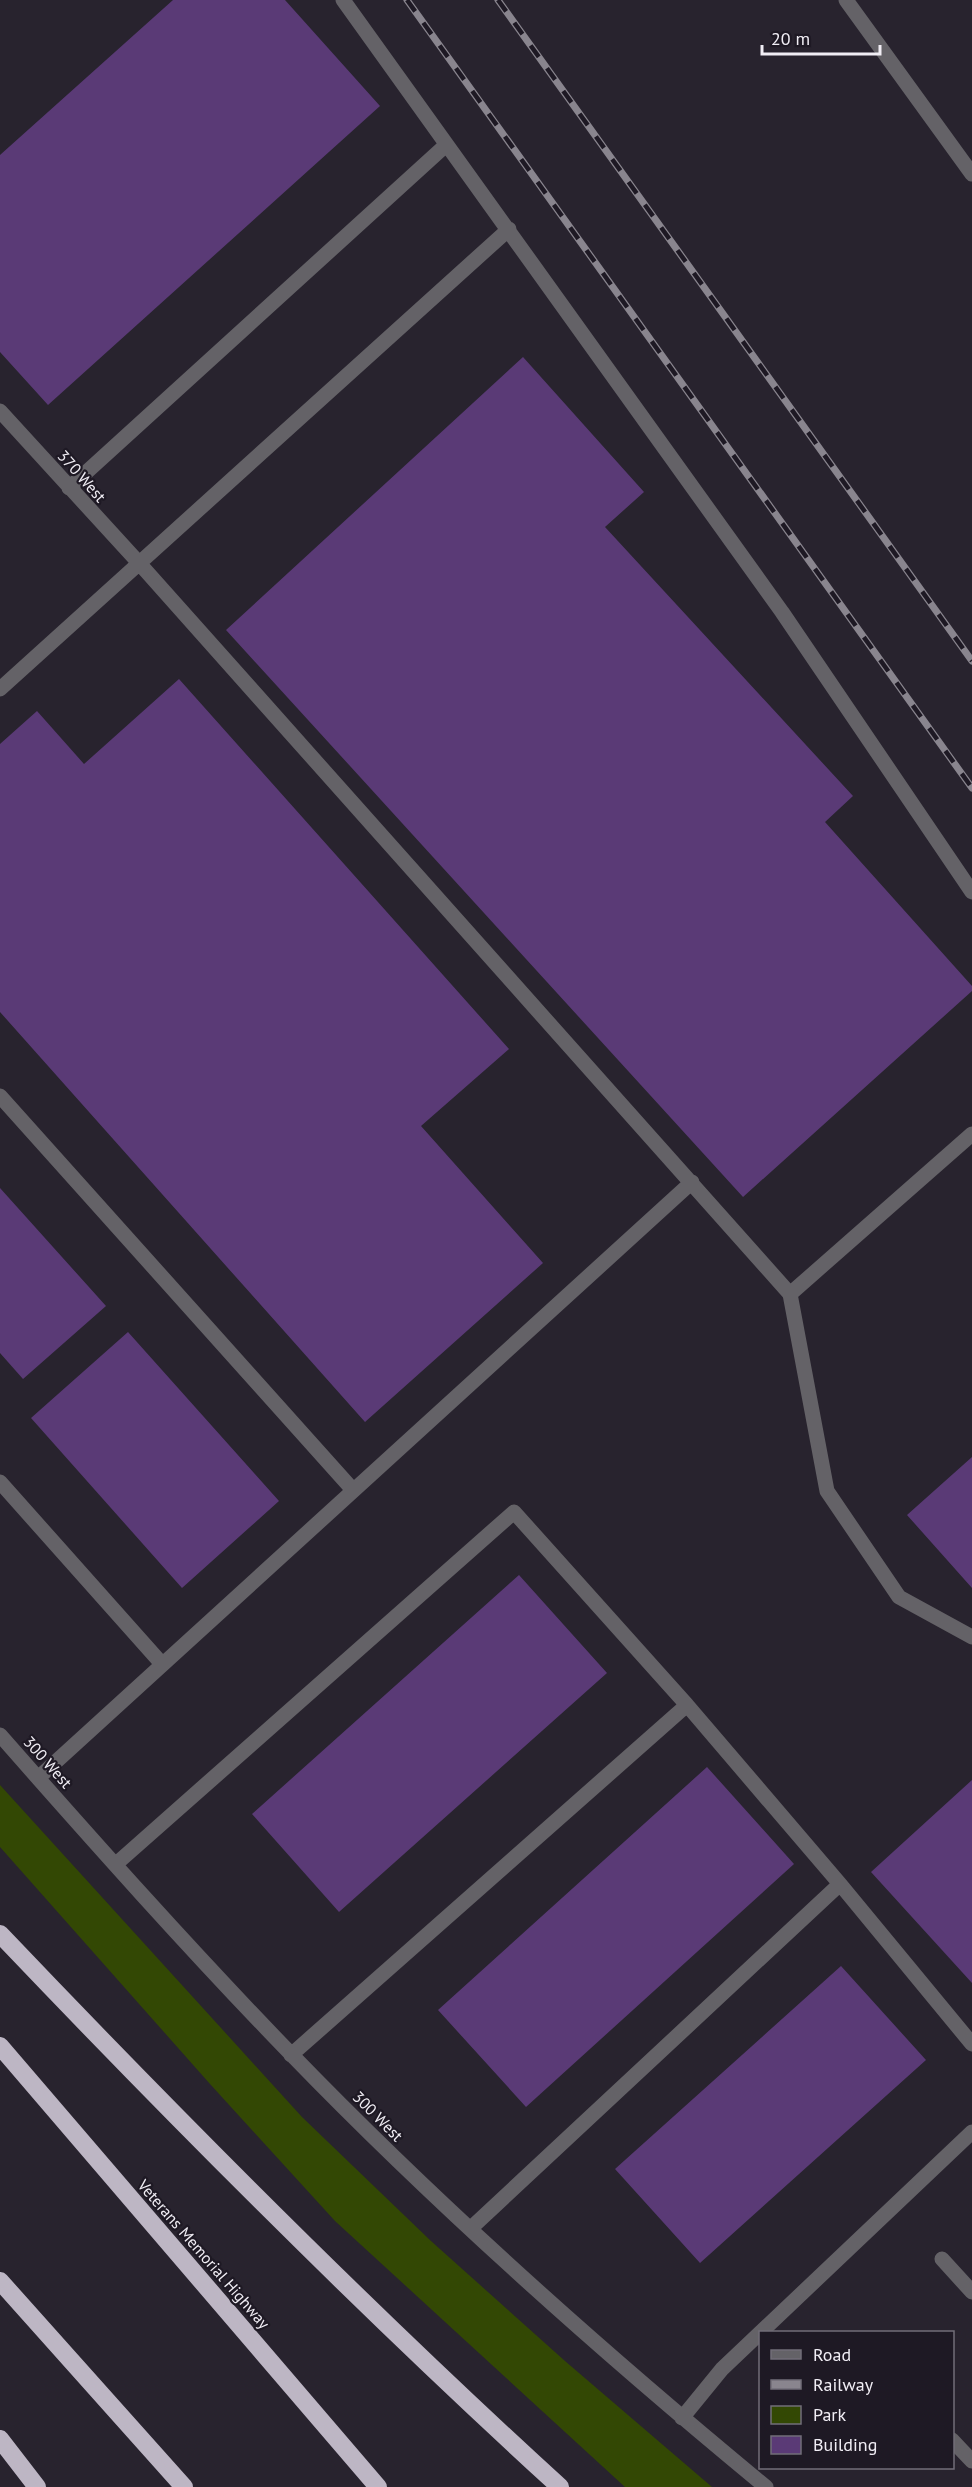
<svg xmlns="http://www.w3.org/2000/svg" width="972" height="2487" viewBox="0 0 972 2487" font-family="'PT Sans',sans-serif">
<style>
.green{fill:#334804}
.building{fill:#5a3a76}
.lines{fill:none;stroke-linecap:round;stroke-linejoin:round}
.minor{stroke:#646267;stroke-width:15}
.highway{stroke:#bdb6c4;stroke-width:18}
.rail-casing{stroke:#89858e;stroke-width:7}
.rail{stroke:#1e1924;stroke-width:4.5;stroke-dasharray:14;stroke-linecap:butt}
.labels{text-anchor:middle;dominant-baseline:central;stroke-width:4.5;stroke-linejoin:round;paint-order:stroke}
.street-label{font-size:16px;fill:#f1eef5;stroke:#1e1924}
</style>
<rect width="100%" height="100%" fill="#28232e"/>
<!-- green -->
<path class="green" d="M0 1785 302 2117 431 2241 565 2361 712 2487H625L335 2221 210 2084 0 1847Z"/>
<!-- building -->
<path class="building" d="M173 0H285L380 106 48 405 0 352V155Z
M523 357 644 492 605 527 853 796 825 822 972 986V991L743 1197 226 630Z
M179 679 509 1049 421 1126 543 1263 365 1422 0 1012V744L37 711 84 764Z
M0 1188 106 1306 23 1379 0 1353Z
M128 1332 279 1501 182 1588 31 1418Z
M972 1457V1588L907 1515Z
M519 1575 607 1673 339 1912 252 1814Z
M707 1767 794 1864 526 2107 438 2010Z
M972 1780V1983L871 1872Z
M841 1966 926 2060 700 2263 615 2169Z"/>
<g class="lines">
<!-- minor -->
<path class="minor" d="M343 0 782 612 972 892
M846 0 972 174
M0 411 139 563 790 1294
M69 488 446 145
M0 689 509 229
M0 1096 353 1490
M972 1134 790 1294 827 1491 899 1597 972 1637
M0 1482 162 1664
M687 1705 840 1884 972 2044
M0 1735C95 1843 191 1951 291 2054 440 2208 601 2351 766 2487
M38 1778 692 1182
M116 1864 514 1512 687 1705 291 2055
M470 2229 840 1884
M942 2259 972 2292
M682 2418 722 2369 972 2132
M952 2440 972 2461"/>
<!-- highway -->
<path class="highway" d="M0 1934C181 2124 366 2310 560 2487
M0 2046 378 2487
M0 2281 184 2487
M0 2439 37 2487"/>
<defs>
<path id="rail" d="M407 0 972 788
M498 0 972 661"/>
</defs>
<!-- rail casing -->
<use href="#rail" class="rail-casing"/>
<!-- rail -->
<use href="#rail" class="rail"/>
</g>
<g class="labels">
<!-- street labels -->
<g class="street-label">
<text transform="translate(82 476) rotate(48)">370 West</text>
<text transform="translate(48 1762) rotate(48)">300 West</text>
<text transform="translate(378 2116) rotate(45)">300 West</text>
<text transform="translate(204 2254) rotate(49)">Veterans Memorial Highway</text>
</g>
</g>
<!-- legend -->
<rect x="759" y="2331" width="195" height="138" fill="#1e1924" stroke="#726e78" stroke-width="1.5"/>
<rect x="771" y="2350" width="30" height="9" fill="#646267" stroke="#726e78" stroke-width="1.5"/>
<text x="813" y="2361" font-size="18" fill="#f1eef5">Road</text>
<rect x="771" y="2380" width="30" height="9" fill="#89858e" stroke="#726e78" stroke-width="1.5"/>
<text x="813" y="2391" font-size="18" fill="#f1eef5">Railway</text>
<rect x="771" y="2406" width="30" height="18" fill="#334804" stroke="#726e78" stroke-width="1.5"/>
<text x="813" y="2421" font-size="18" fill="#f1eef5">Park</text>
<rect x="771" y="2436" width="30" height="18" fill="#5a3a76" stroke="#726e78" stroke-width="1.5"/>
<text x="813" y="2451" font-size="18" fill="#f1eef5">Building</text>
<!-- scale -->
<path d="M762 45v9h118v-9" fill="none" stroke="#f1eef5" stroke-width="3"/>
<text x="771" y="45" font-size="18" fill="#f1eef5" stroke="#1e1924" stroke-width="4.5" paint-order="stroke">20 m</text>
</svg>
